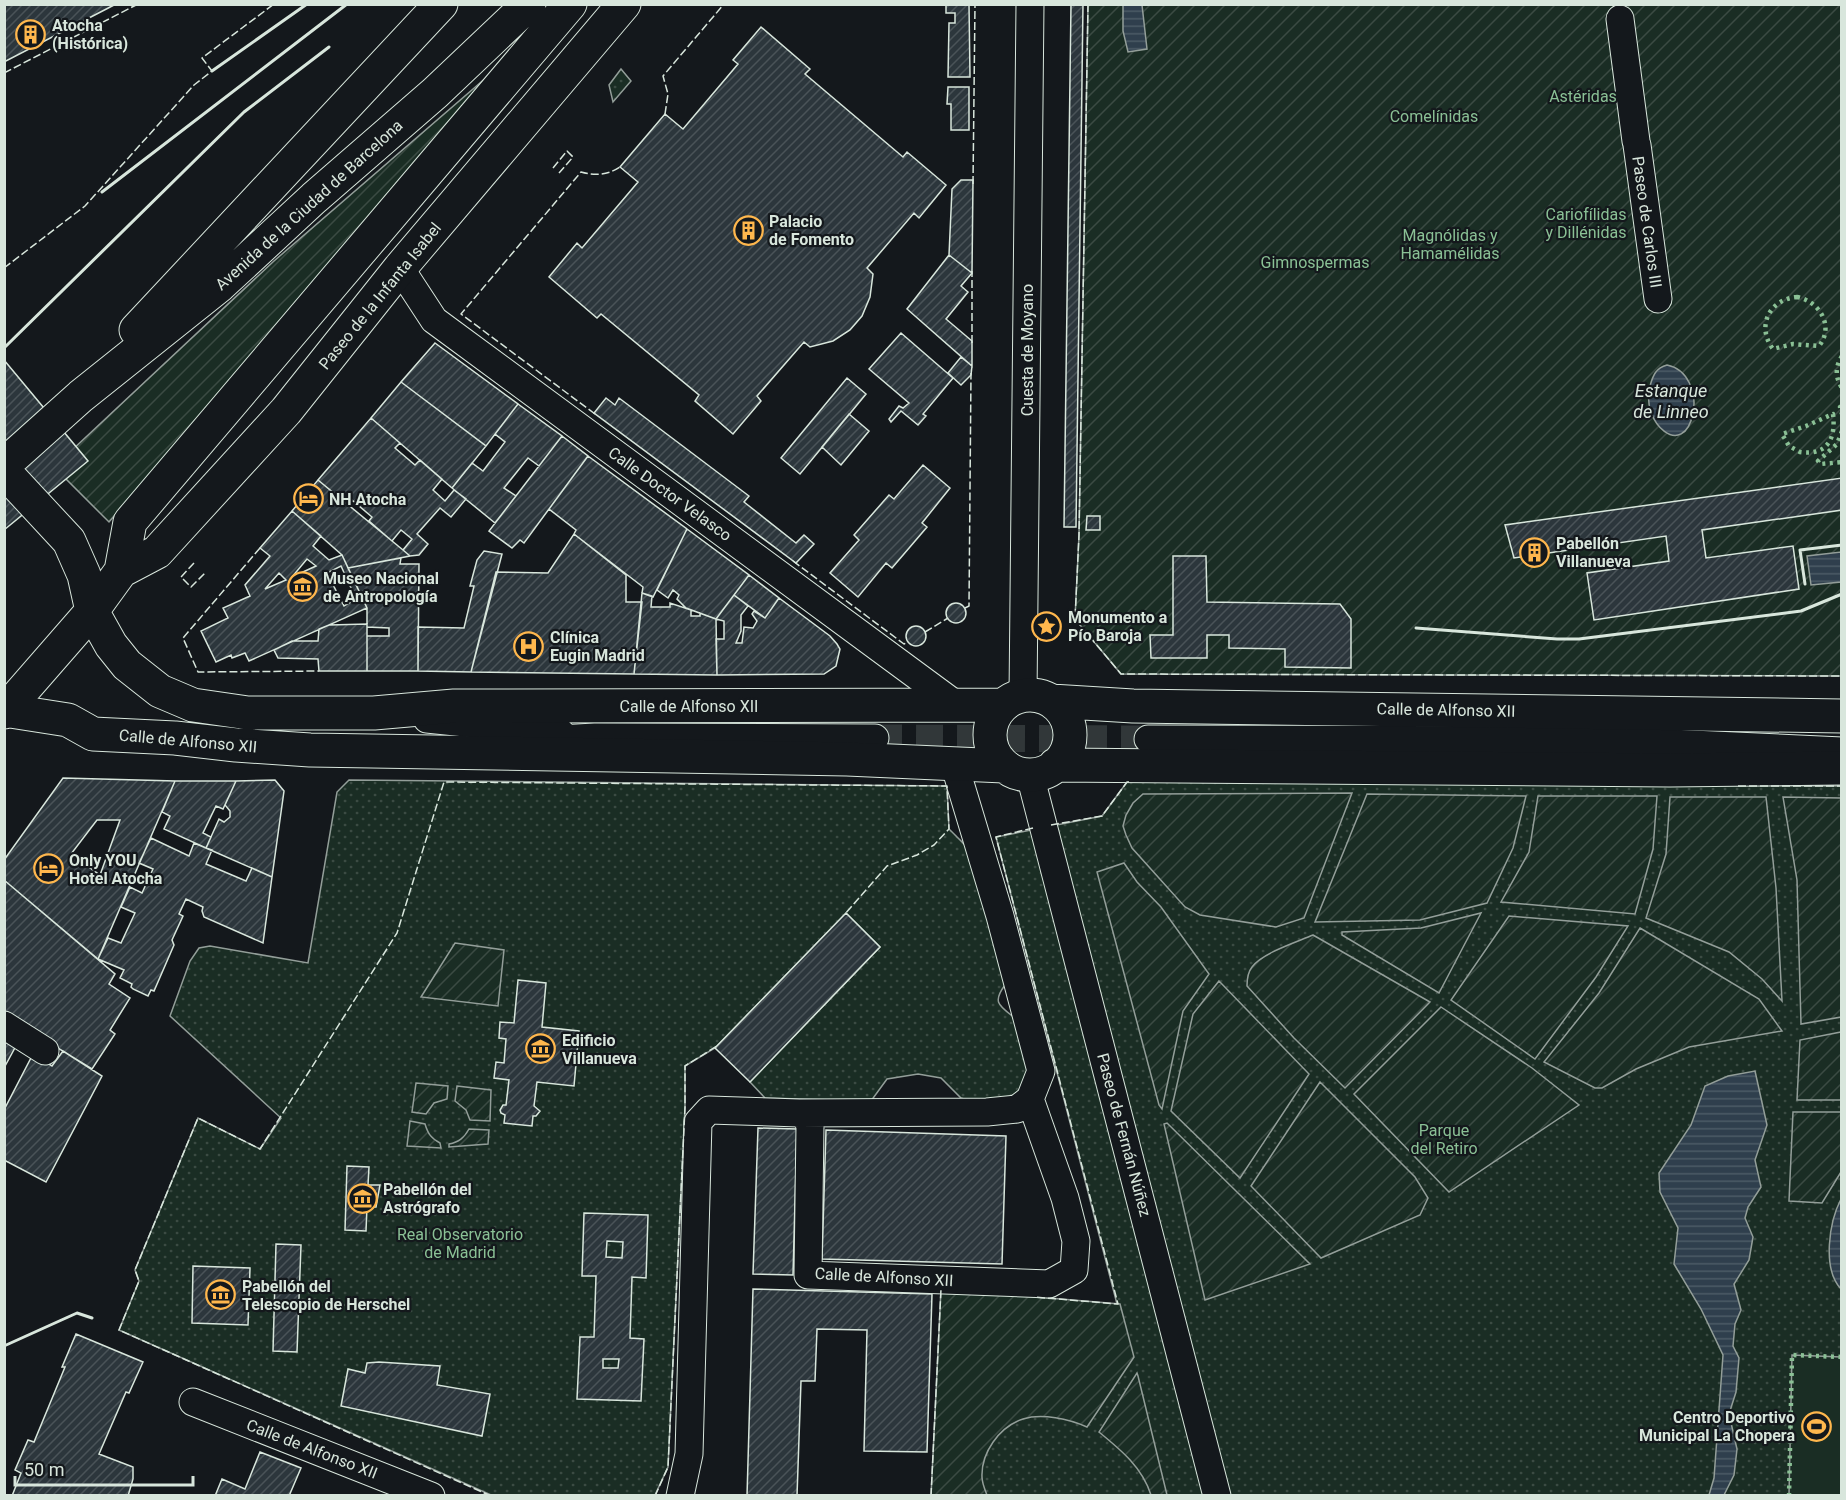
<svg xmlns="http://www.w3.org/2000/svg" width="1846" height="1500" viewBox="0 0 1846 1500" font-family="Roboto,sans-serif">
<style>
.grass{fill:url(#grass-dots);stroke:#939e99;stroke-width:1.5}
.garden{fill:url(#garden-furrows);stroke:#939e99;stroke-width:1.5}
.pitch{fill:#1a2d24;stroke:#939e99;stroke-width:1.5}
.water{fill:url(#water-rules);stroke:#939e99;stroke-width:1.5}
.building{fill:url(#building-hatch);stroke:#d8e6dc;stroke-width:1.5;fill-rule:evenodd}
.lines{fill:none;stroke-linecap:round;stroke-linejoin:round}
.minor-tunnel{stroke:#313739;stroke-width:27;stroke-dasharray:27 14;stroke-linecap:butt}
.minor-casing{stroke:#d8e6dc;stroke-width:29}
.major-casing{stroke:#d8e6dc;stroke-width:35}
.minor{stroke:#14181c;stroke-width:27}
.major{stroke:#14181c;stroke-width:33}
.hedge{stroke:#8ac095;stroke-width:4.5;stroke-dasharray:3 4.5;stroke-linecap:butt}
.fence{stroke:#d8e6dc;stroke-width:1.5;stroke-dasharray:8 3;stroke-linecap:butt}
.wall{stroke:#d8e6dc;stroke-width:3}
.labels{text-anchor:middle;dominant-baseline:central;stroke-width:4.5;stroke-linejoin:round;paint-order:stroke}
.poi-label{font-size:16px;font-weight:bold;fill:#d8e6dc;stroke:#14181c;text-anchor:start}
.park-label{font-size:16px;fill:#8ac095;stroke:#14181c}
.street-label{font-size:16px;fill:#d8e6dc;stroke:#14181c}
.water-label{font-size:18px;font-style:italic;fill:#d8e6dc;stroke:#14181c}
</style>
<defs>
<pattern id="grass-dots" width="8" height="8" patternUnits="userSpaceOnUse" patternTransform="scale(1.5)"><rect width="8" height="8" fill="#1a2d24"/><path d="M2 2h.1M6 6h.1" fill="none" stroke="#3b4b43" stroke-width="1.8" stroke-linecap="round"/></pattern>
<pattern id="garden-furrows" width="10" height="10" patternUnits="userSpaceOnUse" patternTransform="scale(1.5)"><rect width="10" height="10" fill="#1a2d24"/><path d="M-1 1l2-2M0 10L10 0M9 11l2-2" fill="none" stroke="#3b4b43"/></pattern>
<pattern id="water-rules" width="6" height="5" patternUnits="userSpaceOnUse" patternTransform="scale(1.5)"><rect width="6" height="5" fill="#2f3f4d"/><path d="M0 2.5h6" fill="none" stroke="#4c5b66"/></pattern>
<pattern id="building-hatch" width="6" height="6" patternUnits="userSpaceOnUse" patternTransform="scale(1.5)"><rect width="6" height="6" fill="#2c363c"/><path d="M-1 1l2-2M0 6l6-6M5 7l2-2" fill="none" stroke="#4a5358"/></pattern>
</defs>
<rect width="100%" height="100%" fill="#14181c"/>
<!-- grass -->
<path class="grass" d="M621 69 631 81 613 102 609 85Z
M349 780 947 786 949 829 973 853 1005 985C993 1001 998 1005 1011 1015 1015 1017 1020 1026 1022 1031 1027 1042 1028 1056 1031 1068L1018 1092 1009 1098 970 1101 961 1098 941 1078 918 1074 887 1079 871 1101 765 1098 750 1082 880 947 846 913 715 1048 685 1066V1107L668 1467 655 1495H491L119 1330 139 1281 135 1270 198 1118 260 1149 281 1118 170 1016 190 961 199 948 210 946 308 963 337 792Z
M1127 782 1841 786V1495L931 1496 1117 1304 996 837 1102 816Z"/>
<!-- garden -->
<path class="garden" d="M1088 5H1841V676L1121 674 1075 619 1079 535Z
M510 57 109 522 54 467 274 261Z
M1352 793 1304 918 1276 927 1200 915 1185 907 1132 848 1126 835 1123 826 1126 815 1133 803 1143 794Z
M1367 794 1526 796 1513 848 1487 903 1420 920 1315 922Z
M1538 796H1657L1653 849 1635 914 1501 902 1529 852Z
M1670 797H1766L1776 888 1782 1001 1762 979 1729 952 1646 918 1666 854Z
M1783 797 1841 798V1017L1801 1024 1797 880Z
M1124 863 1137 882 1161 907 1209 974 1183 1011 1162 1109 1159 1105 1097 872Z
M1481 913 1439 993 1342 935V932L1421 928Z
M1509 916 1628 926 1596 977 1535 1059 1451 1000Z
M1640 928 1759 999 1782 1031 1689 1047 1636 1069 1602 1088H1595L1544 1062 1599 993Z
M1313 935 1430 1002 1345 1088 1294 1038 1247 986C1247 979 1248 972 1252 967 1262 953 1297 942 1313 935Z
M455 943 504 950 498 1006 421 997Z
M1219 981 1309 1074 1240 1178 1171 1111 1193 1014Z
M1441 1007 1532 1068 1579 1105 1449 1192 1354 1094Z
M1841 1032V1100H1797L1800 1040Z
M1320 1082 1415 1177 1428 1198 1420 1215 1321 1258 1251 1186Z
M416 1083 448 1086 447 1099 434 1103 426 1114 412 1112Z
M457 1086 491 1090 490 1121 470 1120 466 1110 455 1101Z
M1793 1112H1841V1172L1822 1203 1789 1201Z
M410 1121 425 1124C428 1134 431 1138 440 1143L441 1148 407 1146Z
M1167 1123 1310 1264 1205 1300 1164 1124Z
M469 1129 489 1130 488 1144 449 1147V1144C459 1142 464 1138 469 1129Z
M941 1289 1120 1304 1134 1357 1087 1427C1069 1419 1042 1413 1023 1419 999 1427 981 1453 982 1477 982 1483 985 1490 987 1495L931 1496Z
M1137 1373 1138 1376 1167 1495H1151C1142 1467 1121 1450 1099 1432Z"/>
<!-- pitch -->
<path class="pitch" d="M1792 1355 1841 1357V1495H1789Z"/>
<!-- water -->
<path class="water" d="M1123 5H1142L1147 49 1128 52 1123 31Z
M1667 365C1688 369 1697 393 1693 413 1684 460 1640 424 1650 386 1653 375 1656 368 1667 365Z
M1841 552V582L1811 585 1807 556Z
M1755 1071 1767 1125 1755 1160 1761 1187 1748 1207 1745 1218 1753 1237 1749 1260 1734 1284 1741 1310 1735 1324 1733 1346 1739 1358 1736 1392 1729 1414 1737 1449 1734 1475 1724 1495H1709L1714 1478 1723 1355 1701 1309 1674 1264 1678 1228 1660 1192 1659 1173 1691 1125 1705 1086 1728 1076Z
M1841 1199V1289C1822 1269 1829 1222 1841 1199Z"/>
<!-- building -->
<path class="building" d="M4 4H116L4 62Z
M946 4H969L970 77H948L949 23H955V13H946Z
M1071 4H1083L1076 527H1064Z
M761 27 810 69 805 74 903 157 907 152 946 185 919 218 914 213 867 268 873 274 870 297 862 316 850 330 833 341 810 347 804 342 757 396 761 401 733 434 695 401 699 395 601 314 597 318 549 277 577 243 582 248 638 182 620 167 665 114 683 129 738 64 733 60Z
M948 87H969V130H951V104H947Z
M961 180H973L972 273 949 255 952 189Z
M949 255 972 273 961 286 968 292 946 319 972 341V366L907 309Z
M901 333 953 378 923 414 926 416 918 425 901 411 891 422 889 419 899 406 903 408 909 403 869 369Z
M435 343 518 404 486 446 401 382Z
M961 357 972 366 971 375 961 385 948 373Z
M4 360 88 461 4 530Z
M847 378 866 394 800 474 781 458Z
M401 382 486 446 452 488 371 418Z
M606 398 615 405 619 398 749 496 744 502 796 543 804 535 814 544 796 563 594 413Z
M518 404 562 436 539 466 528 458 504 488 516 496 495 523 452 488 472 463 483 471 505 442 495 434Z
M849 414 869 431 841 465 822 447Z
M371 418 400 443 395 448 415 465 420 460 442 479 433 490 445 501 454 490 466 499 451 517 440 508 417 534 428 544 419 555 410 556 403 550 412 539 401 530 392 541 369 521 372 517 352 500 348 505 318 480Z
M562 436 588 456 524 543 520 540 512 548 489 531Z
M588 456 687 529 653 597 642 593 643 587 574 534 576 530 549 509Z
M923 465 950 488 922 523 927 527 892 568 886 563 858 597 830 573 859 540 854 535 889 495 894 499Z
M1842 478V510L1702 530 1706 558 1793 546 1799 589 1594 620 1587 573 1669 561 1666 536 1514 558 1505 525Z
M318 480 403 550 410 556 348 568 342 555 292 511Z
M292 511 321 536 313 546 329 560 342 555 367 608 249 661 245 653 232 658 231 655 216 662 201 631 228 618 223 608 250 596 245 585 270 556 260 548ZM307 559 316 566 292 577ZM341 566 356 599 344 606 327 573ZM279 573 286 580 265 589Z
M1087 516H1100V530H1086Z
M687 529 749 575 716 619 686 608 677 599 679 595 673 590 668 598 657 590Z
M574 534 626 575V602H642L634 674 471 672 496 572 548 573Z
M484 551 502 554 471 672 418 671V627L464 628 474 586H470L477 560Z
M1173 556H1206L1207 602 1340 604 1351 619V668L1285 667V649L1229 648V635H1207V658H1151L1150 635H1173Z
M401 558 400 564H419L418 671H367V636H389V628L367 627V608L348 568Z
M749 575 779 598 765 618 734 595Z
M642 593 652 596 651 607H670V603L691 610V616H700V613L716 619 717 675 634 674Z
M734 595 748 606 741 615V631L736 643H742L744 627 753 628 757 621 752 614 754 611 765 618 779 598 830 636 837 644 840 649 836 666 824 674 717 675 716 639H724V621L716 619Z
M946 613a10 10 0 1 1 20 0a10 10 0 1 1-20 0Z
M367 624V671H319L318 659 278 658 274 650 292 641H318L319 629 329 625Z
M906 636a10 10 0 1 1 20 0a10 10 0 1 1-20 0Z
M63 778 175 781 98 959 4 880V860ZM97 820H120L100 875 71 854Z
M275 780 284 791 272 877 206 848 219 819 224 822 230 817V811L225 805 236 781Z
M175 781H236L223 809 216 806 203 833 211 837 206 848 164 829 170 816 162 812Z
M151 838 189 856 194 843 206 848 212 850 206 864 246 881 252 868 272 877 263 943 204 917 202 911 203 907 186 899 179 914 183 916 172 940 174 945 154 991 151 990 148 996 133 989 131 987 132 984 120 978 124 970 98 959 108 938 121 943 135 913 121 907 130 887 142 893 153 869 139 863Z
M4 880 115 974 109 984 130 998 110 1030 115 1034 92 1069 4 1015Z
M846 913 880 947 750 1082 715 1048Z
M518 980 546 983 542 1027 579 1031 574 1086 537 1082 534 1106 540 1111 536 1116H533L532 1126 504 1123 505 1115 501 1113 500 1110 503 1105H506L509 1080 494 1078 496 1062 504 1063 506 1039 499 1038 500 1022 514 1023Z
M4 1036 17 1044 4 1068Z
M63 1051 102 1076 46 1182 4 1160V1110L33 1054 52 1066Z
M758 1128 797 1129 793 1275 753 1274Z
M826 1130 1006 1136 1002 1264 822 1259Z
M347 1166 369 1167 368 1185H380L376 1207H367L366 1231 345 1230Z
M584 1213 648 1215 646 1278 632 1277 630 1338 644 1339 641 1401 577 1399 580 1337H594L595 1306 596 1276H582ZM607 1241 623 1242 622 1258 606 1257ZM603 1359H619L618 1368H603Z
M276 1244 301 1245 297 1352 273 1351Z
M193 1266 250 1268 248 1325 192 1323Z
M753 1289 932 1294 927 1452 864 1451 867 1330 817 1329 815 1381H801L797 1496H747Z
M76 1334 143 1362 129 1393 126 1392 99 1454 133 1467V1479L128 1496H12L21 1473 15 1470 28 1440 34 1442 65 1367H62Z
M379 1362 440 1366 437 1385 490 1394 482 1436 341 1406 348 1369 365 1373 367 1363Z
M260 1452 301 1468 289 1496H215L222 1479 245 1489Z"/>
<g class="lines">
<!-- minor-tunnel -->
<path class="minor-tunnel" d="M875 738 1148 739"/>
<defs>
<path id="minor" d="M1620 19 1636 141
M1637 145 1658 299
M400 268 434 320 955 704
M1023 696 1030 4
M427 719 561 733
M1148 739 1604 740 1842 751
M541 740 595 737 875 738
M1030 775 1217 1496
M4 1025 45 1051
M799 1113 987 1112 1017 1109 1030 1099
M193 1402 431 1496
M680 1496 689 1454 698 1122 709 1110 799 1113 807 1118 810 1126 808 1275 1049 1284 1074 1270 1076 1241 1065 1198 1030 1099 1041 1071 1000 916 954 763"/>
<path id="major" d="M136 330 441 4
M4 465 81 396 220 285 314 198 435 93 529 4
M4 471 69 541 84 575 92 611 111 645 127 665 160 691 193 705 248 713H374L454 706 1003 705
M121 571 130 522 570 4
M990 735a40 40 0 1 1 80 0a40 40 0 1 1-80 0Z
M1051 701 1133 706 1842 716
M4 710 68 720 93 734 175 738 236 745 310 750 847 759 1004 766
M4 712 92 611 121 571 157 552 286 411 400 268 624 4
M1055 765 1670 770 1842 768"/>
</defs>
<!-- minor casing -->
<use href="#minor" class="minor-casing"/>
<!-- major casing -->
<use href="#major" class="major-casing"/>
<!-- minor -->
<use href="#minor" class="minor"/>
<!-- major -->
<use href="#major" class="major"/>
<!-- hedge -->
<path class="hedge" d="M1797 297C1819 301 1835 326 1819 346L1793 344 1773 349C1756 327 1769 299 1797 297Z
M1842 356C1835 367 1835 377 1842 388
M1842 406 1840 407 1842 414
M1833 414C1836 438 1828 456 1800 452L1789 446 1782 434 1806 426Z
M1842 431 1837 444 1818 461 1821 464 1842 462
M1789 1496 1792 1355 1842 1357"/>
<!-- fence -->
<path class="fence" d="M1088 4 1079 535 1075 619 1121 674 1842 676
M4 73 138 4
M665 114 668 94 663 76 724 4
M553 168 567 151 573 157 559 173
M973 184 975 4
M4 268 85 206 194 85 212 71 202 58 274 4
M972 343V271
M595 414 461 314 581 172C595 176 608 175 620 167
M260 548 183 638 198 672 319 671
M793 561 904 644 908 642
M194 563 181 577 191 587 205 573
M965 608 969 606 971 373
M925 632 948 618
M1738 786H1842
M1051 825 1102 816 1127 782H1132
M1033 828 996 837 1118 1304 1034 1297
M491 1496 119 1330 139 1281 135 1270 198 1118 260 1149 397 933 444 782 947 786 949 829 934 845 917 855 887 866 845 914
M655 1496 668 1467 685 1107V1066L717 1046
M931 1496 941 1289"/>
<!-- wall -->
<path class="wall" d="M212 71 307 4
M102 192 347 4
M4 348 244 112 329 47
M1805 584 1800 550 1842 545
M1416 628 1557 639H1579L1801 611 1842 594
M4 1346 77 1313 92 1318"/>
</g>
<!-- icons -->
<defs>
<symbol id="building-ring" viewBox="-11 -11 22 22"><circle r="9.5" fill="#14181c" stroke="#ffb74d" stroke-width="1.5"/><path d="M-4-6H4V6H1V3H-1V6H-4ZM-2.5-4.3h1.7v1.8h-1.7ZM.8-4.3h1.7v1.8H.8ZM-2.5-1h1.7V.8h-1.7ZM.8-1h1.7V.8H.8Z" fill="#ffb74d"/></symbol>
<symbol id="hotel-ring" viewBox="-11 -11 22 22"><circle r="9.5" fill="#14181c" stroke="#ffb74d" stroke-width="1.5"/><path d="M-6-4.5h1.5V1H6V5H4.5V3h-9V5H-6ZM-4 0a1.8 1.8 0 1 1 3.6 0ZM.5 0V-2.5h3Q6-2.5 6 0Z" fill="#ffb74d"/></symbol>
<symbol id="museum-ring" viewBox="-11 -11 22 22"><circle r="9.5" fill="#14181c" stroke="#ffb74d" stroke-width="1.5"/><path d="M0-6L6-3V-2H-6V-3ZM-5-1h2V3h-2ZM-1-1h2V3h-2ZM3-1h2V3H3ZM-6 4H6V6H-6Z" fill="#ffb74d"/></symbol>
<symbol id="sight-ring" viewBox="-11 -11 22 22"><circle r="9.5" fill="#14181c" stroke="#ffb74d" stroke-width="1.5"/><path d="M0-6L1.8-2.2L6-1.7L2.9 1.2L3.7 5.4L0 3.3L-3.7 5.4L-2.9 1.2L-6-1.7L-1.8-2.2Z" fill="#ffb74d"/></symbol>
<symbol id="hospital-ring" viewBox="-11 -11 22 22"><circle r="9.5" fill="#14181c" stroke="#ffb74d" stroke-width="1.5"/><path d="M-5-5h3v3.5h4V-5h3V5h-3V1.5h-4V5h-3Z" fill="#ffb74d"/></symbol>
<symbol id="stadium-ring" viewBox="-11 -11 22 22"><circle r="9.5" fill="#14181c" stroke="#ffb74d" stroke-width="1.5"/><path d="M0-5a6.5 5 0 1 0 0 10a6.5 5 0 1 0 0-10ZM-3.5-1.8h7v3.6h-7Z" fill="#ffb74d"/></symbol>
</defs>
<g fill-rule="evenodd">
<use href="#building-ring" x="14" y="18" width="33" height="33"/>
<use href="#building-ring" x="732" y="214" width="33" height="33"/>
<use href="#hotel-ring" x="292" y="482" width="33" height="33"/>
<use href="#building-ring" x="1518" y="536" width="33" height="33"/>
<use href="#museum-ring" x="286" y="570" width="33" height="33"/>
<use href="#sight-ring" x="1030" y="610" width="33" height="33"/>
<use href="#hospital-ring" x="512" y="630" width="33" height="33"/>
<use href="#hotel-ring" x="32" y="852" width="33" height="33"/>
<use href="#museum-ring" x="524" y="1032" width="33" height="33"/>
<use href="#museum-ring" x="346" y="1182" width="33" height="33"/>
<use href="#museum-ring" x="204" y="1278" width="33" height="33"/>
<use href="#stadium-ring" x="1800" y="1410" width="33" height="33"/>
</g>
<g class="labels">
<!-- poi labels -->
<g class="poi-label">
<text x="52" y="25">Atocha<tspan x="52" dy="18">(Histórica)</tspan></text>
<text x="769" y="221">Palacio<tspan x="769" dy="18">de Fomento</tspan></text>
<text x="329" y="499">NH Atocha</text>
<text x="1556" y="543">Pabellón<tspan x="1556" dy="18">Villanueva</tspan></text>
<text x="323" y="578">Museo Nacional<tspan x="323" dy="18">de Antropología</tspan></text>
<text x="1068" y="617">Monumento a<tspan x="1068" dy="18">Pío Baroja</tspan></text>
<text x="550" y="637">Clínica<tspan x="550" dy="18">Eugin Madrid</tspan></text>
<text x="69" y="860">Only YOU<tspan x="69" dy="18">Hotel Atocha</tspan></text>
<text x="562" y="1040">Edificio<tspan x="562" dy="18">Villanueva</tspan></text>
<text x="383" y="1189">Pabellón del<tspan x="383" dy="18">Astrógrafo</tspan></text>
<text x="242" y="1286">Pabellón del<tspan x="242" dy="18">Telescopio de Herschel</tspan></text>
<text x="1795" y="1417" text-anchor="end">Centro Deportivo<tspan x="1795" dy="18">Municipal La Chopera</tspan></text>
</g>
<!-- park labels -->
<g class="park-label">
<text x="1583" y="96">Astéridas</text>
<text x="1434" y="116">Comelínidas</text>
<text x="1586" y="214">Cariofílidas<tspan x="1586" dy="18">y Dillénidas</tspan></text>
<text x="1450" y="235">Magnólidas y<tspan x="1450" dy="18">Hamamélidas</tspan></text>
<text x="1315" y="262">Gimnospermas</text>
<text x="1444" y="1130">Parque<tspan x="1444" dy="18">del Retiro</tspan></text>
<text x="460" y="1234">Real Observatorio<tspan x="460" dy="18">de Madrid</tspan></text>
</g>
<!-- street labels -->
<g class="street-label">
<text transform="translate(309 205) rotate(-42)">Avenida de la Ciudad de Barcelona</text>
<text transform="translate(1647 222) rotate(82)">Paseo de Carlos III</text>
<text transform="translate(380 296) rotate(-51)">Paseo de la Infanta Isabel</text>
<text transform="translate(1027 350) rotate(-90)">Cuesta de Moyano</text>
<text transform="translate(670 494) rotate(36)">Calle Doctor Velasco</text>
<text x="689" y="706">Calle de Alfonso XII</text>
<text transform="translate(1446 710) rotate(1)">Calle de Alfonso XII</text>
<text transform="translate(188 741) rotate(5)">Calle de Alfonso XII</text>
<text transform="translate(1124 1135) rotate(75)">Paseo de Fernán Núñez</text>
<text transform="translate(884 1277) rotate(3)">Calle de Alfonso XII</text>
<text transform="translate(312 1449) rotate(21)">Calle de Alfonso XII</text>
</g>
<!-- water labels -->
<g class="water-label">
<text x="1671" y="390">Estanque<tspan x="1671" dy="21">de Linneo</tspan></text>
</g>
</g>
<!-- border -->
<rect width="1846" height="1500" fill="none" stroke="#d8e6dc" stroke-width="12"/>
<!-- scale -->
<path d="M15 1476v9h178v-9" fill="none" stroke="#d8e6dc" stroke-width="3"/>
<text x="24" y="1476" font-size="18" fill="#d8e6dc" stroke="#14181c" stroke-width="4.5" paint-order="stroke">50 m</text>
</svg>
